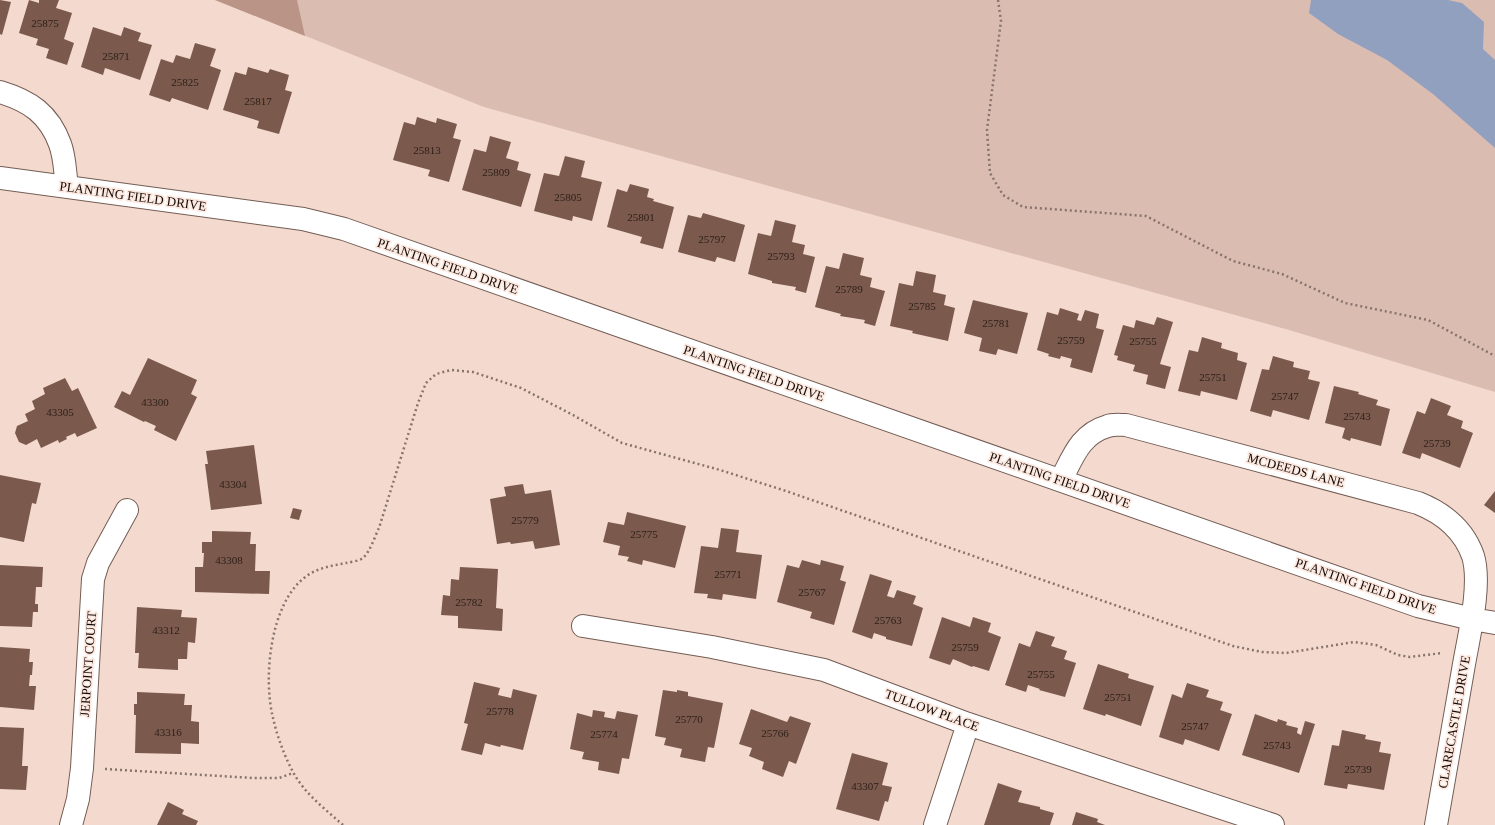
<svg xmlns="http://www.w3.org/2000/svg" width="1495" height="825" viewBox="0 0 1495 825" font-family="Georgia,serif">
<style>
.green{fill:#dbbcb0}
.forest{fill:#ba9587}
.water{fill:#92a0bf}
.building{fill:#7b5a4d}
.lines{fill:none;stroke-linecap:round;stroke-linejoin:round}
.minor-casing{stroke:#735d54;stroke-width:24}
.path{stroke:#86746d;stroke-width:2.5;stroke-dasharray:2 3;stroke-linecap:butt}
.minor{stroke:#fff;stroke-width:22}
.labels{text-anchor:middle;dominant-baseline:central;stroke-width:3.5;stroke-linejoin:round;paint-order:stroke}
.number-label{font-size:11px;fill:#2c1e18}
.street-label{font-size:13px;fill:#120a07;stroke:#fde8df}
</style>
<rect width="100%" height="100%" fill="#f4d9cf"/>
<!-- green -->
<path class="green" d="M215 0H1495V392L1289 330 484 107Z"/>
<!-- forest -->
<path class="forest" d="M215 0H297L305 36Z"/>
<!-- water -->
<path class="water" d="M1311 0H1448L1462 3 1484 22 1483 49 1495 60V148L1433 94 1387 60 1338 34 1309 13Z"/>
<!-- building -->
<path class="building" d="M0 0 11 2 2 35 0 34Z
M29 0 39 3V0H59L56 8 72 13 64 39 74 43 67 65 46 58 49 49 36 45 38 39 19 33Z
M93 27 121 36 124 27 141 33 138 41 152 45 140 80 105 68 103 75 81 67Z
M195 43 216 49 210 66 221 70 208 110 172 98 170 102 149 95 161 59 173 63 176 55 190 59Z
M248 67 268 73 270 69 289 75 285 90 292 92 279 134 257 128 259 121 223 110 235 72 246 75Z
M417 117 436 123 437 118 457 124 453 138 461 140 449 182 428 176 430 170 393 160 404 122 415 125Z
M490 136 511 142 506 158 519 162 517 170 531 174 521 207 462 190 474 149 486 152Z
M565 156 585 161 581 177 602 182 592 221 573 216 572 221 534 211 544 173 559 176Z
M630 184 649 189 647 197 654 199 653 201 674 207 663 249 640 243 642 237 607 227 617 189 627 192Z
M703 213 745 225 735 262 717 257 715 262 678 252 688 215 701 218Z
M775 220 796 225 792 242 805 245 803 254 815 257 806 293 795 290 796 287 772 283V281L748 274 758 233 771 236Z
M843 253 864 258 860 275 872 278 870 287 885 291 875 326 864 323 865 320 840 316 841 314 815 307 826 266 839 269Z
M916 271 936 275 933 292 946 295 944 305 955 308 948 341 912 333 913 331 890 326 899 283 913 286Z
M973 300 1028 313 1017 354 998 349 996 355 979 351 982 338 964 333Z
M1060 308 1079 314 1077 320 1081 321 1085 310 1099 314 1096 328 1104 330 1092 373 1070 367 1072 359 1061 356 1060 359 1048 356 1049 354 1037 350 1047 312 1058 315Z
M1157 317 1173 322 1160 364 1171 367 1165 389 1146 384 1148 375 1133 371 1135 365 1117 360 1118 356 1114 355 1123 325 1134 328 1136 320 1154 325Z
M1202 337 1222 343 1221 348 1238 353 1237 360 1247 363 1237 400 1201 391 1200 396 1178 391 1189 350 1198 352Z
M1273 356 1294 362 1293 367 1310 371 1308 379 1320 382 1309 420 1273 410 1271 417 1250 411 1262 369 1269 370Z
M148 358 197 380 191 394 197 397 176 441 154 430 156 426 145 421 144 422 114 407 122 391 130 395Z
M65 378 72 391 78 388 97 428 77 437 75 433 66 437 67 439 59 443 58 440 41 448 37 439 26 445 19 442 15 433 17 426 28 421 25 414 35 409 32 401 45 394 43 388Z
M1334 386 1359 392 1358 394 1378 400 1376 405 1390 409 1381 446 1351 438 1350 441 1342 438 1345 428 1325 423Z
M1431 398 1451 406 1447 415 1463 421 1461 428 1473 433 1460 468 1422 453 1420 459 1402 453 1417 411 1425 414Z
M254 445 262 504 211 510 205 464H208L206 451Z
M0 475 41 483 36 504 32 503 24 542 0 537Z
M523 484 525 494 551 490 560 545 535 549 533 541 511 544 510 542 497 544 490 499 506 496 504 487Z
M1495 491V513L1484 505Z
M293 508 302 510 299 520 290 518Z
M627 512 686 526 675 568 643 560 642 565 627 561 629 557 618 555 620 546 603 542 608 522 624 525Z
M721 528 739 530 736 552 762 555 756 599 723 594 722 600 707 598 708 594 694 593 701 546 718 548Z
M212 531 251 532 250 544H256L255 571H270L269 594 195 592V567H203L204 553H202V542H212Z
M802 560 820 565 821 560 844 566 840 580 846 582 834 625 810 618 812 612 777 602 787 565 799 568Z
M0 565 43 567 42 587H36L35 604H38V612H33L32 627 0 626Z
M460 567 498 569 496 608 503 609 502 631 458 628V616L441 615 443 595 450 596 451 579 459 580Z
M870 574 892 581 887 596 894 598 897 590 916 596 913 604 923 608 912 646 886 639V637L874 633 872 639 852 632Z
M137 607 182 610 181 617 197 618 195 643 188 642 187 659H178V670L138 668 139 653H135Z
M942 617 970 627 973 617 991 623 988 632 1001 637 989 671 973 666 972 667 953 659 950 665 929 658Z
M1036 631 1055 637 1051 646 1067 651 1064 659 1076 663 1065 697 1039 690 1040 689 1028 685 1026 692 1005 685 1019 643 1030 647Z
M0 647 30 649 29 662H33L32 675H30L29 686H36L34 710 0 707Z
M1098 664 1129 674 1128 678 1154 686 1141 726 1106 714 1105 716 1083 709Z
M474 682 500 688 498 695 511 698 513 689 537 695 523 750 501 745 500 747 485 743 482 755 461 750 468 724 464 723Z
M1187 683 1209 690 1206 697 1223 702 1220 710 1232 714 1219 751 1185 739 1183 745 1159 737 1172 694 1182 698Z
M663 690 677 692V690L688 692V696L723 703 714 748 708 747 705 762 680 757 682 749 664 745 666 738 655 736Z
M137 692 185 694 184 705H192L191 721 199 722V744L181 743V754L135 753 136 715H134V704H137Z
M751 709 787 722 790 716 811 723 796 764 789 761 783 777 762 769 764 762 749 756 752 748 739 744Z
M593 710 605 712 604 717 615 719 617 711 638 715 629 759 622 758 619 774 598 770 599 762 582 759 584 752 570 749 577 713 592 717Z
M1255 714 1277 722 1278 719 1287 722 1286 725 1298 728 1297 733 1301 735 1305 721 1315 724 1299 773 1242 755Z
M0 727 24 728 22 766H28L26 790 0 789Z
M1342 730 1366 735 1365 739 1381 742 1379 752 1391 754 1384 790 1348 784 1347 789 1324 785 1332 745 1339 746Z
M852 753 888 763 882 785 892 787 888 802 885 801 879 821 836 809Z
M998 783 1022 791 1018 802 1040 807V809L1054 813 1050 825H984Z
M168 802 184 810 182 814 198 821 196 825H157Z
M1076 812 1098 819 1097 822 1105 825H1072Z"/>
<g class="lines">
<defs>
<path id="minor" d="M0 92C30 101 49 114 60 144 65 157 65 173 67 187
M0 178 303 219 344 229 1418 606 1472 619 1495 623
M1061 480C1073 457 1080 434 1108 426 1113 424 1120 425 1126 425L1418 503C1443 513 1464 530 1473 556 1482 585 1468 639 1463 670 1454 722 1445 773 1436 825
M583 626 712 647 824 670 968 724 1273 825
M71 825 78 799 82 768 93 579 98 563 127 510
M935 825 968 724"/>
</defs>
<!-- minor casing -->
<use href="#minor" class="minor-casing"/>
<!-- path -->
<path class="path" d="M998 0 1001 21 987 130 990 173 1003 195 1023 207 1146 216 1233 261 1282 274 1345 303 1428 320 1495 356
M105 769 253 778H279L293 773
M343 825C325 809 304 793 293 772 284 755 277 736 273 718 263 678 270 605 304 578 316 568 331 566 346 563 351 562 359 561 363 558 370 552 375 536 379 528L418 403 426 383 436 374 451 370 473 372 521 388 573 415 622 443 720 470 786 491 1233 646 1262 652 1286 653 1354 642 1376 645 1398 655 1410 657 1442 653"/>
<!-- minor -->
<use href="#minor" class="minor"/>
</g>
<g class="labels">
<!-- number labels -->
<g class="number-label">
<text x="45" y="23">25875</text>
<text x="116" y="56">25871</text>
<text x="185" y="82">25825</text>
<text x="258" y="101">25817</text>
<text x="427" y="150">25813</text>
<text x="496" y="172">25809</text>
<text x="568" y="197">25805</text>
<text x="641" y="217">25801</text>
<text x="712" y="239">25797</text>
<text x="781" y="256">25793</text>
<text x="849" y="289">25789</text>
<text x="922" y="306">25785</text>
<text x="996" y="323">25781</text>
<text x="1071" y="340">25759</text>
<text x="1143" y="341">25755</text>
<text x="1213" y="377">25751</text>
<text x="1285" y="396">25747</text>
<text x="155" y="402">43300</text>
<text x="60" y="412">43305</text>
<text x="1357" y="416">25743</text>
<text x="1437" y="443">25739</text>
<text x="233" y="484">43304</text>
<text x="525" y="520">25779</text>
<text x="644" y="534">25775</text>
<text x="229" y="560">43308</text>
<text x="728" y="574">25771</text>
<text x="812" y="592">25767</text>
<text x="469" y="602">25782</text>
<text x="888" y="620">25763</text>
<text x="166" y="630">43312</text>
<text x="965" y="647">25759</text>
<text x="1041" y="674">25755</text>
<text x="1118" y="697">25751</text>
<text x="500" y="711">25778</text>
<text x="689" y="719">25770</text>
<text x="1195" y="726">25747</text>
<text x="168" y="732">43316</text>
<text x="775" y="733">25766</text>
<text x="604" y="734">25774</text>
<text x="1277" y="745">25743</text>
<text x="1358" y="769">25739</text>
<text x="865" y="786">43307</text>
</g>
<!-- street labels -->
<g class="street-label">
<text transform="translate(133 196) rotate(8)">PLANTING FIELD DRIVE</text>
<text transform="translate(448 266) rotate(19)">PLANTING FIELD DRIVE</text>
<text transform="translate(754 373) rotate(19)">PLANTING FIELD DRIVE</text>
<text transform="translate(1296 470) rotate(15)">MCDEEDS LANE</text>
<text transform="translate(1060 480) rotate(19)">PLANTING FIELD DRIVE</text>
<text transform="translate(1366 586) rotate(19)">PLANTING FIELD DRIVE</text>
<text transform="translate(88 664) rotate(-86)">JERPOINT COURT</text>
<text transform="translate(932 710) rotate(20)">TULLOW PLACE</text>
<text transform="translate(1454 722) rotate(-80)">CLARECASTLE DRIVE</text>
</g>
</g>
</svg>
